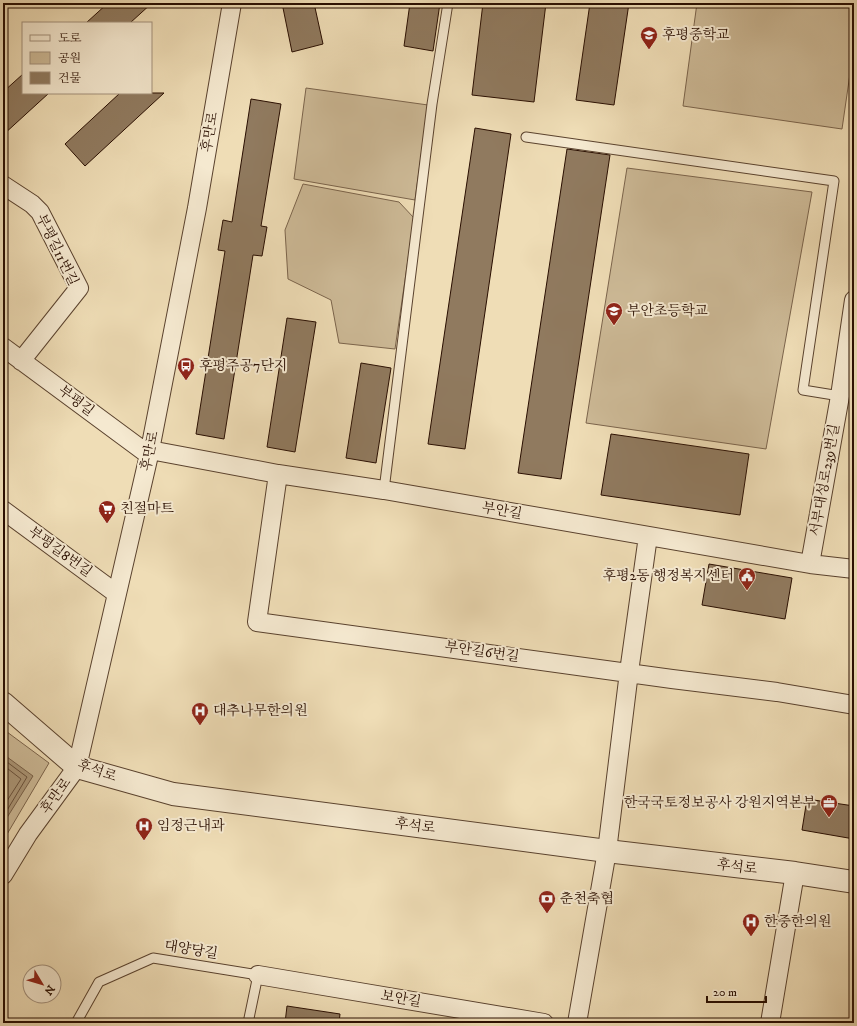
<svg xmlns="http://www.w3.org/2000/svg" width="857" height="1026" viewBox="0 0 857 1026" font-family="'IM FELL DW Pica','Noto Serif KR',serif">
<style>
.green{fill:#cdba97;stroke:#7b644c}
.water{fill:#ac9778;stroke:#786048}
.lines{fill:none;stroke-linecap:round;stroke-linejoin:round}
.shore{stroke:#6a523c;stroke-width:1}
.building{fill:#907a5f;stroke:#290e01}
.service-casing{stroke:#5a422e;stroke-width:11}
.minor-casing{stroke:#5a422e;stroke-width:20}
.tertiary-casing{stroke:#5a422e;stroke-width:24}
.service{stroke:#f5e9d0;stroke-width:9}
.minor{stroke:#f5e9d0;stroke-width:18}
.tertiary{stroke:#f5e9d0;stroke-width:22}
.labels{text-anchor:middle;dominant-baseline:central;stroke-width:4;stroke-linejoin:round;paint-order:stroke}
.poi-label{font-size:14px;fill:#290e01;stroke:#f5e9d0;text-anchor:start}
.street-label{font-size:14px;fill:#290e01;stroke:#f5e9d0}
</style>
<rect width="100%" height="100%" fill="#efddb6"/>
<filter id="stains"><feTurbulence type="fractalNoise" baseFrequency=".005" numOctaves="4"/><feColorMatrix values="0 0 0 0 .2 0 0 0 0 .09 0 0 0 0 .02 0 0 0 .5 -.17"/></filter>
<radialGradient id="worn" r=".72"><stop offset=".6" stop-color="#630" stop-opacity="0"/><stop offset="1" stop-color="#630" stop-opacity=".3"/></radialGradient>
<!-- green -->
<path class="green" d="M697 3H854V46L842 129 683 106Z
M306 88 428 105 415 200 294 179Z
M627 168 812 192 766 449 586 423Z
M303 184 399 202 414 218 395 349 339 343 331 300 288 279 285 230Z
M3 729 49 763 3 841Z"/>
<!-- water -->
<path class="water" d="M3 754 33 776 3 824Z"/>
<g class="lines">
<!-- shore -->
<path class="shore" d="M3 759 27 777 3 817
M3 765 21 779 3 807"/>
</g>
<!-- building -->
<path class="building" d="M108 3H152L130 23H86Z
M282 3H314L323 44 292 52Z
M410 3H440L433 51 404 46Z
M483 3H546L534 102 472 95Z
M590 3H629L614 105 576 100Z
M23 74V93H49L3 135V92Z
M120 93H164L85 166 65 144Z
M251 99 281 104 261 226 267 227 262 256 253 255 224 439 196 434 225 251 218 250 223 220 232 222Z
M475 128 511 134 465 449 428 444Z
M567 149 610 155 561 479 518 473Z
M287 318 316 322 295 452 267 447Z
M361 363 391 368 376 463 346 458Z
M611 434 749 454 740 515 601 495Z
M709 564 792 578 785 619 702 605Z
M807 799 854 806V839L802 830Z
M287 1006 340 1014 339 1023H285Z"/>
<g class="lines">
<defs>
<path id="service" d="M526 137 834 181 803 390 840 396
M384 490 432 104 448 3
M76 1023 99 982 153 958 258 975 248 1023"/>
<path id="minor" d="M3 185 32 204 40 212 79 288 21 361
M3 347 149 455
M150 450 278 474 384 490 810 564 854 569
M278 474 257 622 672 679 777 692 854 705
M3 510 117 594
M810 564 840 396 854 300
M3 875 28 834 77 767 149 455 197 208 232 3
M258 975 544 1023
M577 1023 607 851 629 672 648 536
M770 1023 795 873"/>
<path id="tertiary" d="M3 703 77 767 173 794 607 851 795 873 854 882"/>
</defs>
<!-- service casing -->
<use href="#service" class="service-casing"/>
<!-- minor casing -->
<use href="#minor" class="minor-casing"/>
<!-- tertiary casing -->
<use href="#tertiary" class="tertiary-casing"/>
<!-- service -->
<use href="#service" class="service"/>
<!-- minor -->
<use href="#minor" class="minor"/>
<!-- tertiary -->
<use href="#tertiary" class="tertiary"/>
</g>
<!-- icons -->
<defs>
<symbol id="school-pin" viewBox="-11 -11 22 30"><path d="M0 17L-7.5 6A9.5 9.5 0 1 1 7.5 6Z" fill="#8f2418" stroke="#f5e9d0"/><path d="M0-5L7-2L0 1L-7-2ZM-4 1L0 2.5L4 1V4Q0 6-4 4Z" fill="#fff"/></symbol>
<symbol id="bus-pin" viewBox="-11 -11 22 30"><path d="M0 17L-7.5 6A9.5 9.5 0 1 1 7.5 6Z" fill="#8f2418" stroke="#f5e9d0"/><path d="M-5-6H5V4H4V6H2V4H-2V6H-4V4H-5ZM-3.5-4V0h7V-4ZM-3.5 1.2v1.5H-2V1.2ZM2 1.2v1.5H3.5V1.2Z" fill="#fff"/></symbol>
<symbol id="supermarket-pin" viewBox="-11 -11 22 30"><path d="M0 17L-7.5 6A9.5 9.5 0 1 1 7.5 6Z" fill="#8f2418" stroke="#f5e9d0"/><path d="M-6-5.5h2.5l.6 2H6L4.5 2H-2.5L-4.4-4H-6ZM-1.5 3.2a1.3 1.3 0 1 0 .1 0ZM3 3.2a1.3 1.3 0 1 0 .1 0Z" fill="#fff"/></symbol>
<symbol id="civic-pin" viewBox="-11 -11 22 30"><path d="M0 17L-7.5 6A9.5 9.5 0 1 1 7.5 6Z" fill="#8f2418" stroke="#f5e9d0"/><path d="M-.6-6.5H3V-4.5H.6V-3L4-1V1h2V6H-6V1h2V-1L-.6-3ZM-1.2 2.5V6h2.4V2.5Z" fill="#fff"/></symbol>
<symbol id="hospital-pin" viewBox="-11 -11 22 30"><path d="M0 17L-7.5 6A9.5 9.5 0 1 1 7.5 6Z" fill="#8f2418" stroke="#f5e9d0"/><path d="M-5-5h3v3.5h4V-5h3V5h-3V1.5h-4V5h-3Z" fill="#fff"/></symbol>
<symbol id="office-pin" viewBox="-11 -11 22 30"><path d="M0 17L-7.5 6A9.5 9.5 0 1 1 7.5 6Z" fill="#8f2418" stroke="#f5e9d0"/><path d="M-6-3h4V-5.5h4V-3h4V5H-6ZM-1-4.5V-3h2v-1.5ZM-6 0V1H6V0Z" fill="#fff"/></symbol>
<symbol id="bank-pin" viewBox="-11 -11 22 30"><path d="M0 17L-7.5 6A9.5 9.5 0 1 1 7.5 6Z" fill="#8f2418" stroke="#f5e9d0"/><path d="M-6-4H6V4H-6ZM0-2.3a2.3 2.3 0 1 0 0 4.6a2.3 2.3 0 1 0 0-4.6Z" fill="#fff"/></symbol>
</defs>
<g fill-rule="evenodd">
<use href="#school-pin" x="639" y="25" width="20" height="27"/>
<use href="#school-pin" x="604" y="301" width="20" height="27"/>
<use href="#bus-pin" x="176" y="356" width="20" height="27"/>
<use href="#supermarket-pin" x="97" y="499" width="20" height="27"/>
<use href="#civic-pin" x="737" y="566" width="20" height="27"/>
<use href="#hospital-pin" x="190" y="701" width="20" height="27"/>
<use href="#office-pin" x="819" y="793" width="20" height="27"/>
<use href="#hospital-pin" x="134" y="816" width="20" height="27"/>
<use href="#bank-pin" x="537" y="889" width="20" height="27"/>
<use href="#hospital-pin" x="741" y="912" width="20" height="27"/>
</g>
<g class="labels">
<!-- poi labels -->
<g class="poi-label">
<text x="662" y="35">후평중학교</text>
<text x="627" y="311">부안초등학교</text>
<text x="199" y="366">후평주공7단지</text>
<text x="120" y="509">친절마트</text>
<text x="734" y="576" text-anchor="end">후평2동 행정복지센터</text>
<text x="213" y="711">대추나무한의원</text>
<text x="816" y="803" text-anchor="end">한국국토정보공사 강원지역본부</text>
<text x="157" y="826">임정근내과</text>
<text x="560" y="899">춘천축협</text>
<text x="764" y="922">한중한의원</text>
</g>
<!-- street labels -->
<g class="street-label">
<text transform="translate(210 132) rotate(-80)">후만로</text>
<text transform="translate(57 250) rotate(64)">부평길11번길</text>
<text transform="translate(76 401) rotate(37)">부평길</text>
<text transform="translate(150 451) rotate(-78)">후만로</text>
<text transform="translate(825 480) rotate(-80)">서부대성로239번길</text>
<text transform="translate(502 511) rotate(10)">부안길</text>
<text transform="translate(60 552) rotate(36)">부평길8번길</text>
<text transform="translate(482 652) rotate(8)">부안길6번길</text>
<text transform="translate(97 771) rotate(19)">후석로</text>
<text transform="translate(56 796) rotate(-54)">후만로</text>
<text transform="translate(415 826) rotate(7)">후석로</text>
<text transform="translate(737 867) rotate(7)">후석로</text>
<text transform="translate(191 950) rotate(9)">대양당길</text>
<text transform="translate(401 999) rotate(10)">보안길</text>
</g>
</g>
<!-- margin -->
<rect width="857" height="1026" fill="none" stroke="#efddb6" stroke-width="16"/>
<rect x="4" y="4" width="849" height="1018" fill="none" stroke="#290e01" stroke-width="2"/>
<rect x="8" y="8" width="841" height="1010" fill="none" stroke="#290e01"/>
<!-- legend -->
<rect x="22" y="22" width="130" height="72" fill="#f5e9d0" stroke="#a3917d"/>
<rect x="30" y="35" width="20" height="6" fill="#f5e9d0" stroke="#a3917d"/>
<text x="58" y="42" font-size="12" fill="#290e01">도로</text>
<rect x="30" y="52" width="20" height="12" fill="#cdba97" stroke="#a3917d"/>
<text x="58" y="62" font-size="12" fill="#290e01">공원</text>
<rect x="30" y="72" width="20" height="12" fill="#907a5f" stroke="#a3917d"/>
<text x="58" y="82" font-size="12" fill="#290e01">건물</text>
<!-- north arrow -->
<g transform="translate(42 984) rotate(128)"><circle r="19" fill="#f5e9d0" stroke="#a3917d"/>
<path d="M0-3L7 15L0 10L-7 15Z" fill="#8f2418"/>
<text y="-6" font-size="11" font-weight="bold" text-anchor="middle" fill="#290e01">N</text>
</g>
<!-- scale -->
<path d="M707 996v6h59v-6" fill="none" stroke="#290e01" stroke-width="2"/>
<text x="713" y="996" font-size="12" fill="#290e01" stroke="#f5e9d0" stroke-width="3" paint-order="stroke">20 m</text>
<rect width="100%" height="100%" filter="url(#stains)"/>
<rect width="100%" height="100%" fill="url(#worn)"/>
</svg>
